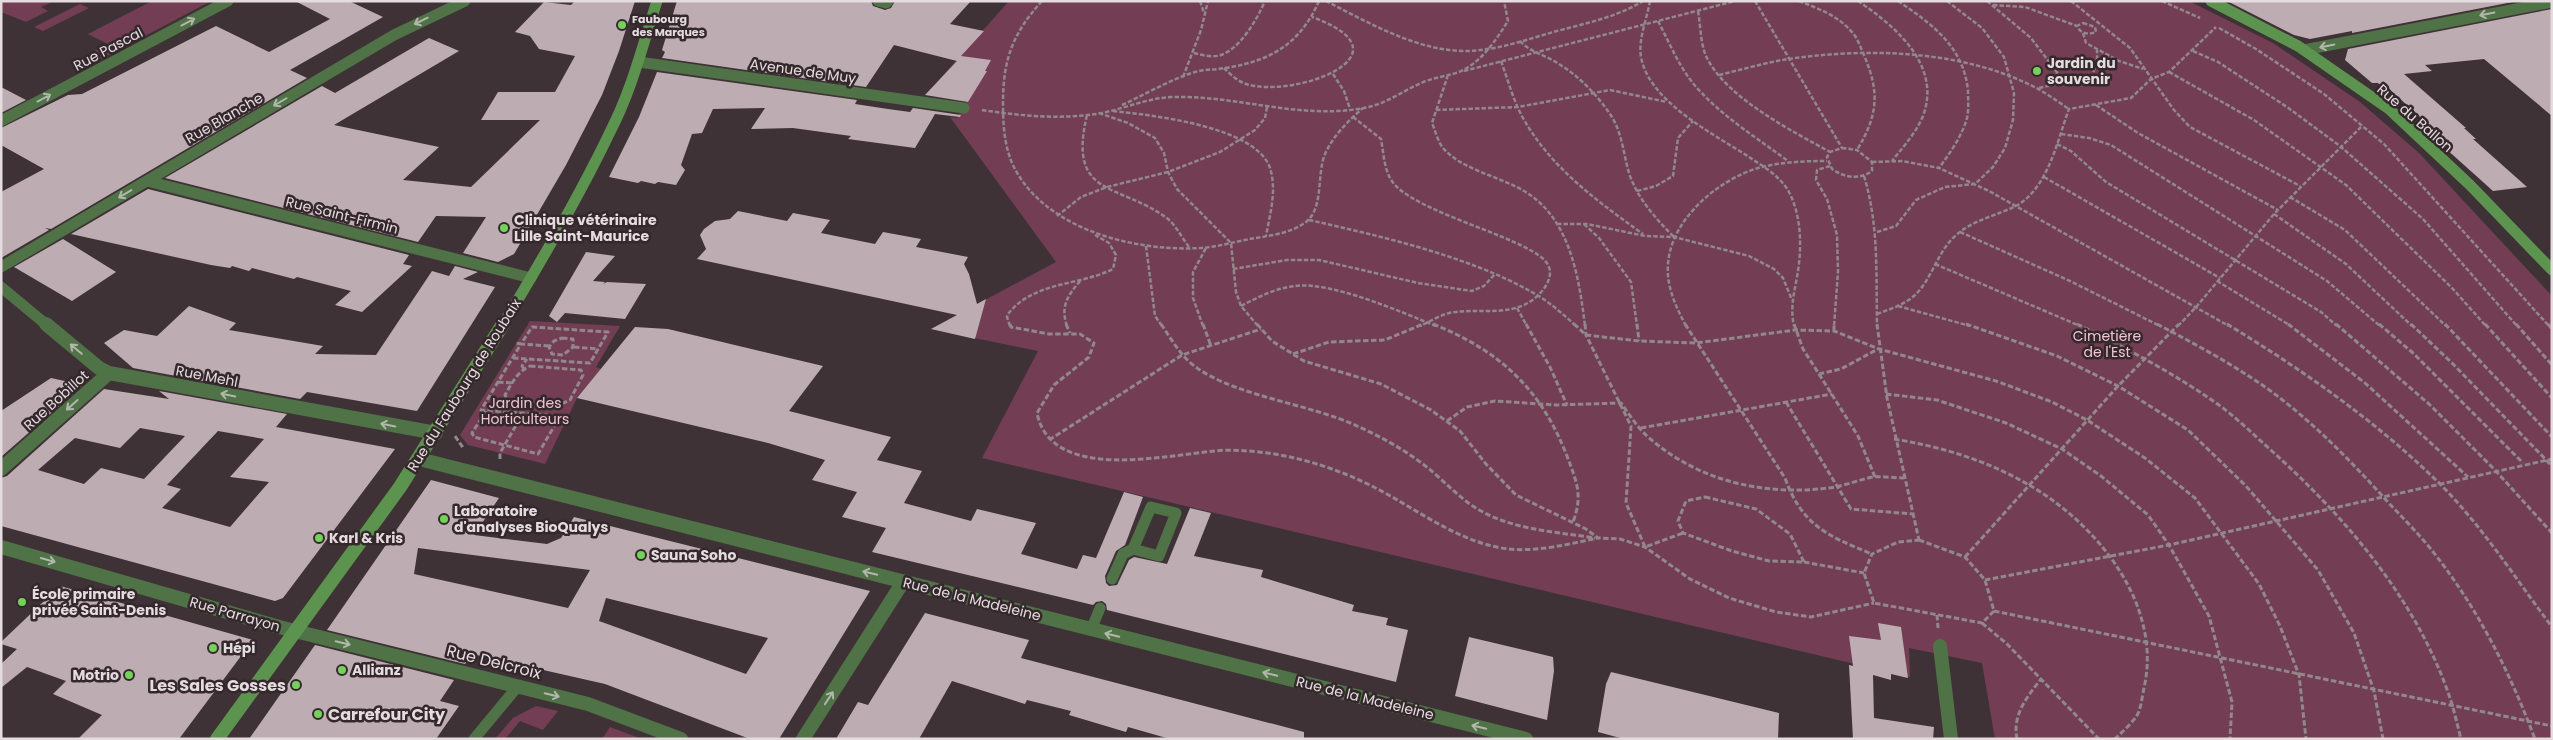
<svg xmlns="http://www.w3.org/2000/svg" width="2553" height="740" viewBox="0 0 2553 740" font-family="Poppins,sans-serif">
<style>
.green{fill:#733e53}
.building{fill:#bdadb3;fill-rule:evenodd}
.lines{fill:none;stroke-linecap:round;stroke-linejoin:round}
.path-far1{stroke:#92878b;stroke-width:2.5;stroke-dasharray:4.5 2;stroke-linecap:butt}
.path{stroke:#92878b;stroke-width:3;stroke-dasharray:5.5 2.5;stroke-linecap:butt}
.lane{stroke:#507247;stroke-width:11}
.street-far1{stroke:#507247;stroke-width:11}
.street{stroke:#507247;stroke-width:14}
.secondary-far1{stroke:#5c934e;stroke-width:11}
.secondary{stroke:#5c934e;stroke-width:14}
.oneway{stroke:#b1b7aa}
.poi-dot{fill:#74d25b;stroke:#34282c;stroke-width:2}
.labels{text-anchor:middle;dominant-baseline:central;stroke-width:5;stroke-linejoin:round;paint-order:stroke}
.far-poi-label{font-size:11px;font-weight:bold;fill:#e5dcdf;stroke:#34282c;text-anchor:start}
.street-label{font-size:14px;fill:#e5dcdf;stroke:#34282c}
.poi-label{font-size:14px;font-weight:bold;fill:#e5dcdf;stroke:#34282c;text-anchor:start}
.park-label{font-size:14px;fill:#f1c4d4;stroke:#34282c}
.near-street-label{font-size:16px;fill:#e5dcdf;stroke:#34282c}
.near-poi-label{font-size:16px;font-weight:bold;fill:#e5dcdf;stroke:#34282c;text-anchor:end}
</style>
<rect width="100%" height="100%" fill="#3f3236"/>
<!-- green -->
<path class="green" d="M1 1H54L41 7 48 11 26 22 1 12Z
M152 1H211L88 66 78 60 108 44 88 34Z
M1009 1H2189L2273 43 2360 102 2419 153 2552 296V739H1995L1982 663 1909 648 1910 677 982 458 1038 351 931 329 1056 262 950 117 957 118 970 97 930 90Z
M80 4 89 8 43 31 34 27Z
M530 321 620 326 596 367 601 369 577 398 545 464 468 445 460 435Z
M536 706 558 711 543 730 520 721 505 739H495L513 718Z
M610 727 642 739H602Z"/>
<!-- building -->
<path class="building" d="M295 1H349L383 17 290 70 307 78 51 229 45 228 49 230 1 258V192L44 169 1 145V128L68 95 82 94 216 26 269 52 330 19Z
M575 1H635L619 51 602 95 566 165 514 254 498 262 463 253 486 217 436 216 418 242 165 178 322 86 335 93 429 38 459 51 334 125 439 147 403 180 471 187 540 120H481L498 92H555L575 56 539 49 530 36 515 32 544 2 571 5Z
M677 1H871L873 6 885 10 891 8 895 1H971L950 24 984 31 961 56 991 60 985 71H987L968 102 925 95 957 61 894 45 866 87 662 58 665 52 662 50Z
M2227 1H2518L2352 33V31L2310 39 2294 35Z
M2552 9V116L2484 59 2425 65 2432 71 2404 74 2466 128H2464L2476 139H2473L2527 187 2493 191 2444 147 2449 146 2444 142 2447 141 2388 88H2384L2378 83H2372L2345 60 2348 49Z
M657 72 857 100 855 104 888 109 910 112 913 108 961 115 960 117 935 114 915 148 848 139 851 136 793 128 751 129 765 108 713 109 702 133 692 134 681 165 685 170 676 185 658 182 655 184 641 181 638 183 609 177 639 117Z
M1 87 26 100 1 113Z
M148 189 409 255 403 264 412 266 362 312 335 305 351 291 297 277 294 279 252 268 249 271 232 266 230 268 211 265 71 234Z
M738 211 787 221 793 213 830 220 821 233 875 244 883 232 921 239 916 247 968 257 964 264 969 274 977 304 986 299 975 339 931 329 957 315 697 259 706 249 700 235 704 229 715 221 730 219Z
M63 239 116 272 72 301 14 267Z
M586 252 615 256 593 281 605 282 603 284 607 282 646 284 625 319 565 313 557 322 549 316Z
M455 266 478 272 463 279 495 287 417 411 307 392 300 399 133 368 104 343 124 330 157 336 189 306 236 323 229 330 323 346 315 354 376 355 432 271 449 276Z
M635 327 668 329 823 366 789 411 891 437 877 460 922 471 904 503 971 521 977 509 1036 523 1021 554 1077 569 1083 555 1096 558 1124 492 1143 497 1125 545 1116 551 1105 576 1106 583 1109 586 1117 585 1129 560 1134 557 1167 564 1190 508 1211 513 1194 556 1263 570 1261 577 1344 602 1354 605 1352 611 1388 618 1386 625 1408 630 1396 682 1107 610 1106 604 1102 601 1096 602 1093 605 872 552 886 528 842 517 857 492 812 480 825 460 768 443 577 398Z
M51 378 83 385 1 457V411Z
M104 389 169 399 159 391 287 414 276 427 395 449 283 598 275 601 1 526V478L7 476ZM140 428 185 436 144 479 101 468 84 484 38 470 75 438 120 448ZM218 431 264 439 230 477 269 482 230 527 162 508 181 489 167 485Z
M431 480 499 498 474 535 547 544 561 538 574 517 870 591 779 739H750L605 684 472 654 465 664 327 630ZM418 548 590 570 568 608 414 574ZM606 598 768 638 746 674 599 621Z
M60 586 168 616 253 640 179 739H78L102 715 53 694 66 681 27 667 1 688V664L17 649 1 644V642Z
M925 613 1029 640 1021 658 1304 732V739H1170L1128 727 1126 732 1069 715 1071 711 1027 700 1025 704 952 681 919 739H836L858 702 868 705Z
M1878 623 1901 627 1908 678 1891 674V680L1873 675 1874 718 1934 727 1933 739H1853L1849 665 1853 666 1849 636 1881 640Z
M1469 637 1553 657 1554 671 1547 720 1455 696Z
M315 645 454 680 440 701 459 706 436 739H249Z
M1611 672 1779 713 1778 739H1624L1598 732 1606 684Z"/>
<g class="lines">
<!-- path-far1 -->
<path class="path-far1" d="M1042 1C1013 33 1003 59 1003 103 1003 123 1004 144 1012 163 1042 229 1134 252 1201 248 1216 247 1230 243 1245 240 1264 236 1286 235 1303 224 1325 211 1316 175 1325 154 1333 136 1348 121 1363 108
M1200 1 1204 13
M1326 1C1369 23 1419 52 1468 51 1499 50 1528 39 1557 31 1587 23 1617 17 1643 1
M1650 1C1647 19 1638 39 1641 57 1649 102 1714 134 1749 157 1764 167 1780 176 1789 192 1802 217 1802 250 1797 277 1794 294 1790 308 1794 326
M1755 1 1842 148
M1799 1C1817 8 1836 15 1849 29 1857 36 1860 46 1864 55 1880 93 1878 115 1857 150
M1858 1C1895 26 1942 65 1923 116 1916 133 1903 147 1892 161
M1898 1C1932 24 1964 47 1968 91 1968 100 1969 109 1967 118 1962 136 1950 153 1939 168
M1987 1 2031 38 2065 83
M2071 1 2130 48 2174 110 2190 127 2300 186
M2162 1 2200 18
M1993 5 2025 7 2077 26
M1698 11C1701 27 1700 46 1708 60 1729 99 1792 131 1830 152
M1658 21C1670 44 1680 69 1697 88 1723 117 1757 138 1788 161
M2083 23 2095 27 2096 32C2088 35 2081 34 2077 26Z
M2219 28 2256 49 2324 94 2384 144 2549 326
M2083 33 2086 43 2119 61 2143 69
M1520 41C1531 53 1546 55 1559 64 1579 76 1597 95 1610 114 1623 133 1623 155 1630 176 1639 200 1656 219 1674 237
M2193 51 2218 62 2287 107 2340 146 2423 219 2517 326
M1194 53C1202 55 1213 58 1221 55 1241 48 1257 19 1265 1
M1501 61C1508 80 1513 100 1523 118 1551 168 1597 201 1643 234
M1224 68C1230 74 1237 81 1246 84 1293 99 1417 55 1312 17
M1464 71 1735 1
M2169 72 2254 120 2346 185 2452 288 2486 326
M1333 74 1344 91 1350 109
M1448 75 1432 123C1435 130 1438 142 1443 148 1462 170 1499 176 1524 191 1570 218 1579 277 1585 326
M1719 75C1740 70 1761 64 1782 60 1865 47 1965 49 2040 90 2050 96 2060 103 2069 109
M1183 77 1201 30 1208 1
M2039 88 2092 76 2097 61V50
M1122 105C1146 94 1169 80 1195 72 1205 69 1215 70 1225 68 1271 61 1300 44 1319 1
M2096 105 2138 133 2278 210
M982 110C1022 116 1062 120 1102 113 1126 108 1148 98 1172 97 1236 95 1300 120 1364 108 1387 104 1405 89 1426 81 1437 77 1448 76 1459 72 1481 63 1496 40 1508 21L1504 1
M1436 110 1518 107 1610 90 1667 102
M1113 111C1150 115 1256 126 1270 168 1277 190 1270 214 1266 236
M1099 113 1128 123 1155 138 1164 153 1168 172 1177 189 1231 243 1236 292 1241 306 1258 326
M1087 115C1067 199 1119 182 1168 219 1177 227 1182 238 1189 247
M1353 117 1381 139C1384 155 1384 173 1395 185 1424 216 1536 240 1548 265 1556 280 1538 298 1526 304 1504 315 1479 309 1455 312 1443 313 1431 321 1420 326
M2061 134 2089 138 2111 145 2327 281 2380 326
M2057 144 2071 151 2106 182 2321 312 2337 326
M1842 148 1857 150 1872 162V171C1859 180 1845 178 1832 169L1827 157 1830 152Z
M1872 162 1902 161 1939 168 1989 191 2229 326
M1830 166 1817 170 1816 180 1827 199 1837 235 1838 272 1834 326
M1864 176C1879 225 1876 275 1877 326
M2044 177 2220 278
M1637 191 1656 186 1673 176 1678 138 1693 121
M2290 197 2345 230 2446 326
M2274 214 2346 264 2412 326
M1057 216 1081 197 1107 187 1168 172 1220 152 1255 130 1265 118 1267 107
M1309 220C1380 236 1467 256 1530 291 1547 300 1562 313 1576 326
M1557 224H1587L1645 236 1674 237 1749 256 1774 269 1783 278 1792 300
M1584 224 1599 238 1631 282 1637 326
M1877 232 1896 226 1916 200 1945 187 1975 184 1993 167 2005 148 2013 120 2014 93 2004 57 1982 28 1947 1
M1960 232 2070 281 2160 326
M1146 246 1155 316 1162 326
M1935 264 2080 326
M1233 269 1287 260H1319L1418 283 1472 291 1484 286 1495 274
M2217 281 2291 326
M1241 306C1258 297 1276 288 1295 286 1331 281 1401 312 1436 326
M1898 306 1970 326
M1517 308 1527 326
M1877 314C1890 309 1904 305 1915 295 1931 280 1937 254 1953 238 1970 221 1992 217 2014 207 2048 190 2057 141 2069 109L2131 98 2151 79 2169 72 2216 27
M1010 326 1007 317 1008 314C1034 281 1079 286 1113 269L1116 255 1109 243 1095 235
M1067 326C1060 306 1068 295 1081 280
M1203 326 1193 298V272L1206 248
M1686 326C1676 307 1666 286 1668 264 1671 219 1718 180 1758 168 1781 162 1804 161 1827 161
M2178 326 2197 306 2274 214 2361 127"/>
<!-- path -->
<path class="path" d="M1010 324 1011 327 1049 334H1080L1094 343 1089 357 1054 385 1037 413C1051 483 1165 455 1215 451 1232 449 1250 451 1268 453 1309 459 1349 473 1385 493 1425 515 1462 543 1508 549 1538 552 1569 544 1598 538
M1066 324 1070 333
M1161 324C1172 340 1181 357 1197 368 1239 397 1310 404 1357 426 1384 438 1412 454 1434 473 1450 487 1463 501 1481 511 1515 530 1557 532 1595 538
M1203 324 1211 346
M1257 324 1272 341 1304 361 1381 384 1431 410 1460 431 1486 464 1516 495 1586 529 1598 538 1620 539 1645 547 1690 579 1729 598 1776 612 1811 617 1874 603
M1433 324C1500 351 1541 389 1567 456 1577 483 1583 495 1573 522
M1526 324 1550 367 1567 405
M1574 324 1586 335 1639 341 1696 343 1795 330 1834 331 1879 349 1996 381 2052 402 2087 420 2145 458 2195 498 2259 584 2280 626 2299 675 2306 739
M1585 324 1586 335 1631 426 1626 503 1645 547 1683 533
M1637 324 1639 341
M1685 324 1785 478C1802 525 1827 536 1872 554
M1794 324 1803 349 1819 374 1841 369 1878 349
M1877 324 1887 398 1919 540
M1966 324 2057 356 2118 386 2188 430 2246 486 2318 570 2354 633 2374 691 2383 739
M2077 324C2126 348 2175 374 2219 405 2238 419 2255 436 2273 452 2347 519 2416 600 2449 695 2454 709 2457 724 2461 739
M2157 324C2195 344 2234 365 2268 389 2312 421 2350 460 2386 500 2401 516 2416 531 2430 548 2476 605 2509 670 2535 739
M2227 324C2304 371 2376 421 2440 484 2482 526 2516 579 2552 627
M2288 324 2365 383 2468 477
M2336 324 2429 404 2495 470 2552 533
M2379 324 2413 353 2523 463
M2411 324 2453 364 2552 466
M2445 324 2552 437
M2485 324 2552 398
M2516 324 2552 365
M2548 324 2552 329
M1834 331V324
M562 338 573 339V347L563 355 552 354 549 347 554 341Z
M574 347 598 349
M1293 354 1329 342 1385 340 1423 324
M513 358 590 363 608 332 532 327 521 344 550 346
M530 366 581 370 583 375 570 400 559 405 508 401 505 395C512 383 517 372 530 366Z
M524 369 522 366 527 359
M1819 374 1858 436 1875 477
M498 382 512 383
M1886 394 1937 400 2006 423 2062 449 2101 476 2148 515 2169 545 2209 616 2232 702 2230 739
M1786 402 1851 509 1913 514
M486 411 472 433 474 437 538 454 560 416 481 410 521 344 515 343
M1447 421 1467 407 1495 401 1556 405 1621 403C1629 414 1637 427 1647 436 1697 481 1763 496 1829 488 1844 486 1858 480 1873 477 1883 476 1894 478 1904 478
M1641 428 1832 394
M455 436 464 449
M1894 439C1942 447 1986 460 2029 485 2097 524 2163 605 2144 688 2142 697 2141 710 2136 717 2130 725 2122 732 2115 739
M1049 440 1182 355 1261 329
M500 459V453L529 403
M1705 497 1756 509 1790 534 1804 562 1769 561 1732 551 1683 533 1678 521 1686 501Z
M1919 540 1965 557 1985 580 1994 611 1982 623 1874 603 1864 573 1872 554 1898 542Z
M1965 557 2118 386 2179 324
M1804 562 1864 573
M1985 580 2169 545 2552 459
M1994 611 2552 726
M1937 615 1938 628
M1982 623 2007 644 2099 739
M2017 739C2012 715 2027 697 2041 679"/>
<!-- lane -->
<path class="lane" d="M1151 507 1176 513 1159 556 1133 549Z
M1112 579 1123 554 1133 549
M1091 630 1100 608
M474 739 518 686"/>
<!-- street-far1 -->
<path class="street-far1" d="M878 1 886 3 888 1
M2304 50 2552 2
M639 62 964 108
M1 121 228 1
M147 181 531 278
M1 267 394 35 465 1
M1 287 48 326"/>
<!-- street -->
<path class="street" d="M46 324 99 368 109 373 436 433
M419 459 1526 739
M1 469 109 373
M1 547 279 627 588 704 681 739
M1940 646 1951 739
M803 739 903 582"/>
<!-- secondary-far1 -->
<path class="secondary-far1" d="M2211 1 2298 46 2389 109 2470 185 2552 270
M502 326C541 262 579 197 611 130 632 89 643 44 657 1"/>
<!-- secondary -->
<path class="secondary" d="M217 739 400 487 503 324"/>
</g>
<!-- one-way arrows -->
<defs><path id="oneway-shaft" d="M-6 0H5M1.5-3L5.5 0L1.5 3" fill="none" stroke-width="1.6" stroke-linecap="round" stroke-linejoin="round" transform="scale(1.25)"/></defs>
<g class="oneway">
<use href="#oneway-shaft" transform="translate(2487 14) rotate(169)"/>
<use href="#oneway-shaft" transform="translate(421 21) rotate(154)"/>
<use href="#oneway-shaft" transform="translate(188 22) rotate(-28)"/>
<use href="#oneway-shaft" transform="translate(2327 46) rotate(169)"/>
<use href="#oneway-shaft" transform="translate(44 98) rotate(-28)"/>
<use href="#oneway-shaft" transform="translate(280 102) rotate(150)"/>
<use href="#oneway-shaft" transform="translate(125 194) rotate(149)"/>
<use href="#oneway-shaft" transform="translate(76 349) rotate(-140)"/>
<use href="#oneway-shaft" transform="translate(228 395) rotate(-169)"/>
<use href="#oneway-shaft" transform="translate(72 405) rotate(138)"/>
<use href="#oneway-shaft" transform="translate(388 425) rotate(-169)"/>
<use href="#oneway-shaft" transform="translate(48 560) rotate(16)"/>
<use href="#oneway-shaft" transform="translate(870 573) rotate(-166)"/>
<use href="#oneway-shaft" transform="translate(1112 635) rotate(-166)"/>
<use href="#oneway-shaft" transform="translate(343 643) rotate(14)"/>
<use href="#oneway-shaft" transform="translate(1270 674) rotate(-166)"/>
<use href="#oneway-shaft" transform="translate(552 695) rotate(14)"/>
<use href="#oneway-shaft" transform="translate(829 698) rotate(-57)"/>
<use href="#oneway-shaft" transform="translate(1479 727) rotate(-166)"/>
</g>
<!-- markers -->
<g class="poi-dot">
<circle cx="622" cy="25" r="5"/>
<circle cx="2037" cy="71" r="5"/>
<circle cx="504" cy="228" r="5"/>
<circle cx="444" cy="519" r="5"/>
<circle cx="319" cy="538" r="5"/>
<circle cx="641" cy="555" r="5"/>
<circle cx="22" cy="602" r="5"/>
<circle cx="213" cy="648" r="5"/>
<circle cx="342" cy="670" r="5"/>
<circle cx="129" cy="675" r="5"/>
<circle cx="296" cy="685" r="5"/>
<circle cx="318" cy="714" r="5"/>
</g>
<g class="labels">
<!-- far-poi labels -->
<g class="far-poi-label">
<text x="632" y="19">Faubourg<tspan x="632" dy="13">des Marques</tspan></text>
</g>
<!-- street labels -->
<g class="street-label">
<text transform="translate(108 49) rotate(-28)">Rue Pascal</text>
<text transform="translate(803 71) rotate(8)">Avenue de Muy</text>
<text transform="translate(224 118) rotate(-30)">Rue Blanche</text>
<text transform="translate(2415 118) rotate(41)">Rue du Ballon</text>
<text transform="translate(342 215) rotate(14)">Rue Saint-Firmin</text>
<text transform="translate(207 376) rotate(11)">Rue Mehl</text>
<text transform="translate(464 385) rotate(-58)">Rue du Faubourg de Roubaix</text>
<text transform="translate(56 400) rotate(-42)">Rue Bobillot</text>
<text transform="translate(972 599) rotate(14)">Rue de la Madeleine</text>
<text transform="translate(235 614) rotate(16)">Rue Parrayon</text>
<text transform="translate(1365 698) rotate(14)">Rue de la Madeleine</text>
</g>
<!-- poi labels -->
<g class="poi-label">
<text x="2047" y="63">Jardin du<tspan x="2047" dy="16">souvenir</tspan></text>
<text x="514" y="220">Clinique vétérinaire<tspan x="514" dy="16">Lille Saint-Maurice</tspan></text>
<text x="454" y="511">Laboratoire<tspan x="454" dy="16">d'analyses BioQualys</tspan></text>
<text x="329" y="538">Karl &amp; Kris</text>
<text x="651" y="555">Sauna Soho</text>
<text x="32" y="594">École primaire<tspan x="32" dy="16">privée Saint-Denis</tspan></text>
<text x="223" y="648">Hépi</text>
<text x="352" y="670">Allianz</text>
<text x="119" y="675" text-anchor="end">Motrio</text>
</g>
<!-- park labels -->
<g class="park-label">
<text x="2107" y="336">Cimetière<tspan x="2107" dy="16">de l'Est</tspan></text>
<text x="525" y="403">Jardin des<tspan x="525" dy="16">Horticulteurs</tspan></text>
</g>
<!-- near-street labels -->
<g class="near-street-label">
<text transform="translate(494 662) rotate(14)">Rue Delcroix</text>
</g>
<!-- near-poi labels -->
<g class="near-poi-label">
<text x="286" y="685">Les Sales Gosses</text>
<text x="328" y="714" text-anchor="start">Carrefour City</text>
</g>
</g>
<!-- border -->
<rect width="2553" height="740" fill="none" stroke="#e5dcdf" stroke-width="5"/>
</svg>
